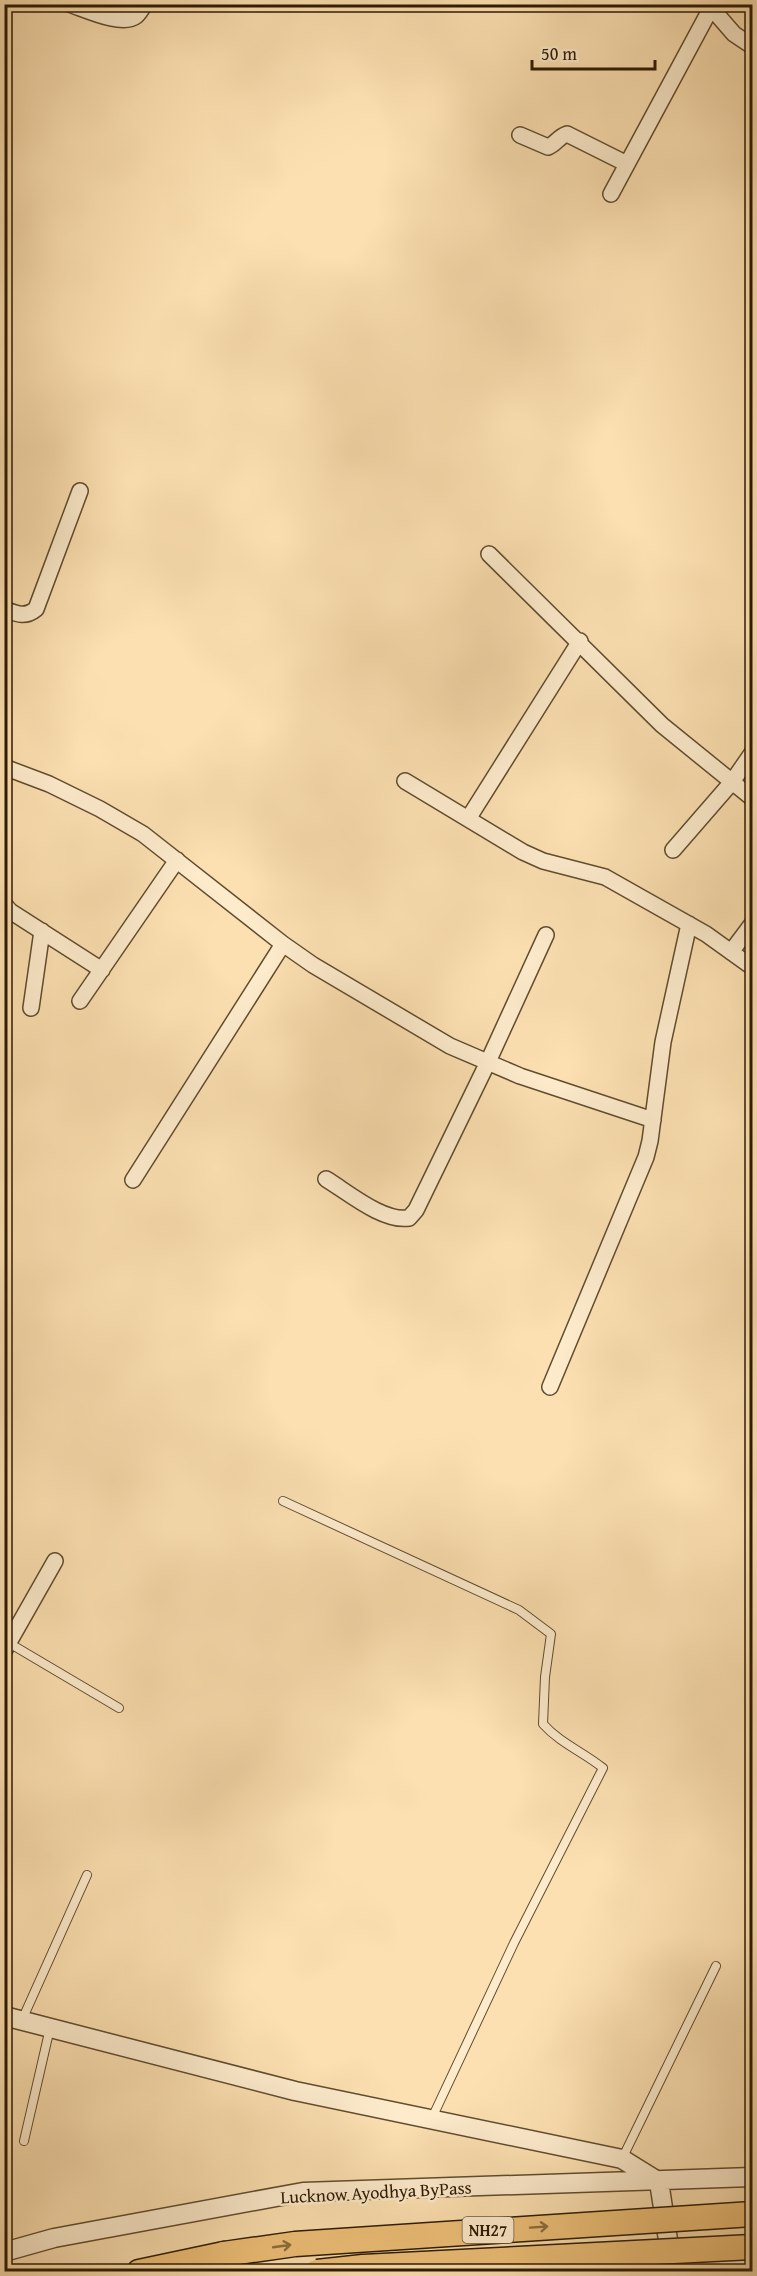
<svg xmlns="http://www.w3.org/2000/svg" width="757" height="2276" viewBox="0 0 757 2276" font-family="'Gentium Book Plus',serif">
<style>
.lines{fill:none;stroke-linecap:round;stroke-linejoin:round}
.service-casing{stroke:#604c2e;stroke-width:10}
.minor-casing{stroke:#604c2e;stroke-width:18}
.tertiary-casing{stroke:#604c2e;stroke-width:21}
.secondary-casing{stroke:#2c1a02;stroke-width:24}
.trunk-casing{stroke:#2c1a02;stroke-width:27}
.service{stroke:#fdebcc;stroke-width:8}
.minor{stroke:#fdebcc;stroke-width:15}
.tertiary{stroke:#fdebcc;stroke-width:18}
.secondary{stroke:#fdebcc;stroke-width:21}
.trunk{stroke:#eec078;stroke-width:24}
.trunk-bridge-casing{stroke:#2c1a02;stroke-width:27;stroke-linecap:butt}
.trunk-bridge{stroke:#eec078;stroke-width:24}
.oneway{stroke:#8d6d3d}
.labels{text-anchor:middle;dominant-baseline:central;stroke-width:5;stroke-linejoin:round;paint-order:stroke}
.shield{fill:#fdebcc;stroke:#6b593f;stroke-width:1.5}
.shield-label{font-size:16px;font-weight:bold;fill:#2c1a02}
.street-label{font-size:18px;fill:#2c1a02;stroke:#fdebcc}
</style>
<rect width="100%" height="100%" fill="#fce0b1"/>
<filter id="stains"><feTurbulence type="fractalNoise" baseFrequency=".00333" numOctaves="4"/><feColorMatrix values="0 0 0 0 .2 0 0 0 0 .09 0 0 0 0 .02 0 0 0 .5 -.17"/></filter>
<radialGradient id="worn" r=".72"><stop offset=".6" stop-color="#630" stop-opacity="0"/><stop offset="1" stop-color="#630" stop-opacity=".3"/></radialGradient>
<g class="lines">
<defs>
<path id="service" d="M283 1501 519 1610 551 1634 545 1677 543 1724C560 1743 583 1752 603 1768L514 1943 432 2118
M9 1643 119 1708
M22 2020 87 1875
M24 2141 50 2028
M622 2159 716 1966"/>
<path id="minor" d="M69 4C85 9 122 27 136 16 139 14 142 8 145 4
M708 4 734 34 752 46
M520 135 548 147C556 144 558 137 567 134L627 164
M611 194 711 8
M489 554 662 725 752 798
M4 609C17 614 25 618 36 609L80 491
M4 767 49 784 100 809 143 834 283 944 313 965 450 1046 520 1076 653 1120
M405 781 523 852 543 861 605 877 706 934 752 967
M468 819 580 641
M673 850 732 782 752 753
M4 904 10 911 102 970
M731 952 752 924
M80 1001 177 860
M31 1008 42 931
M326 1179C349 1193 383 1222 409 1218L416 1210 487 1064 546 935
M133 1180 283 944
M550 1387 646 1157 650 1141 663 1042 689 924
M4 1651 55 1561"/>
<path id="tertiary" d="M4 2016 295 2091 622 2159 659 2182 673 2272
M4 2252 54 2238 303 2192 752 2177"/>
<path id="secondary" d="M681 2272 752 2267"/>
<path id="trunk" d="M139 2272 224 2254"/>
</defs>
<!-- service casing -->
<use href="#service" class="service-casing"/>
<!-- minor casing -->
<use href="#minor" class="minor-casing"/>
<!-- tertiary casing -->
<use href="#tertiary" class="tertiary-casing"/>
<!-- secondary casing -->
<use href="#secondary" class="secondary-casing"/>
<!-- trunk casing -->
<use href="#trunk" class="trunk-casing"/>
<!-- service -->
<use href="#service" class="service"/>
<!-- minor -->
<use href="#minor" class="minor"/>
<!-- tertiary -->
<use href="#tertiary" class="tertiary"/>
<!-- secondary -->
<use href="#secondary" class="secondary"/>
<!-- trunk -->
<use href="#trunk" class="trunk"/>
<defs>
<path id="trunk-bridge" d="M224 2254 295 2244 752 2214
M317 2272 363 2267 752 2247"/>
</defs>
<!-- trunk-bridge casing -->
<use href="#trunk-bridge" class="trunk-bridge-casing"/>
<!-- trunk-bridge -->
<use href="#trunk-bridge" class="trunk-bridge"/>
</g>
<!-- one-way arrows -->
<defs><path id="oneway-shaft" d="M-6 0H5M1.5-3L5.5 0L1.5 3" fill="none" stroke-width="1.6" stroke-linecap="round" stroke-linejoin="round" transform="scale(1.5)"/></defs>
<g class="oneway">
<use href="#oneway-shaft" transform="translate(539 2227) rotate(-4)"/>
<use href="#oneway-shaft" transform="translate(282 2246) rotate(-8)"/>
</g>
<g class="labels">
<!-- shield labels -->
<rect class="shield" x="462.5" y="2217" width="51" height="26" rx="4.5"/>
<g class="shield-label">
<text x="488" y="2230">NH27</text>
</g>
<!-- street labels -->
<g class="street-label">
<text transform="translate(376 2192) rotate(-3)">Lucknow Ayodhya ByPass</text>
</g>
</g>
<!-- margin -->
<rect width="757" height="2276" fill="none" stroke="#fce0b1" stroke-width="24"/>
<rect x="6" y="6" width="745" height="2264" fill="none" stroke="#2c1a02" stroke-width="3"/>
<rect x="12" y="12" width="733" height="2252" fill="none" stroke="#2c1a02" stroke-width="1.5"/>
<!-- scale -->
<path d="M532 60v9h123v-9" fill="none" stroke="#2c1a02" stroke-width="3"/>
<text x="541" y="60" font-size="18" fill="#2c1a02" stroke="#fdebcc" stroke-width="4.5" paint-order="stroke">50 m</text>
<rect width="100%" height="100%" filter="url(#stains)"/>
<rect width="100%" height="100%" fill="url(#worn)"/>
</svg>
